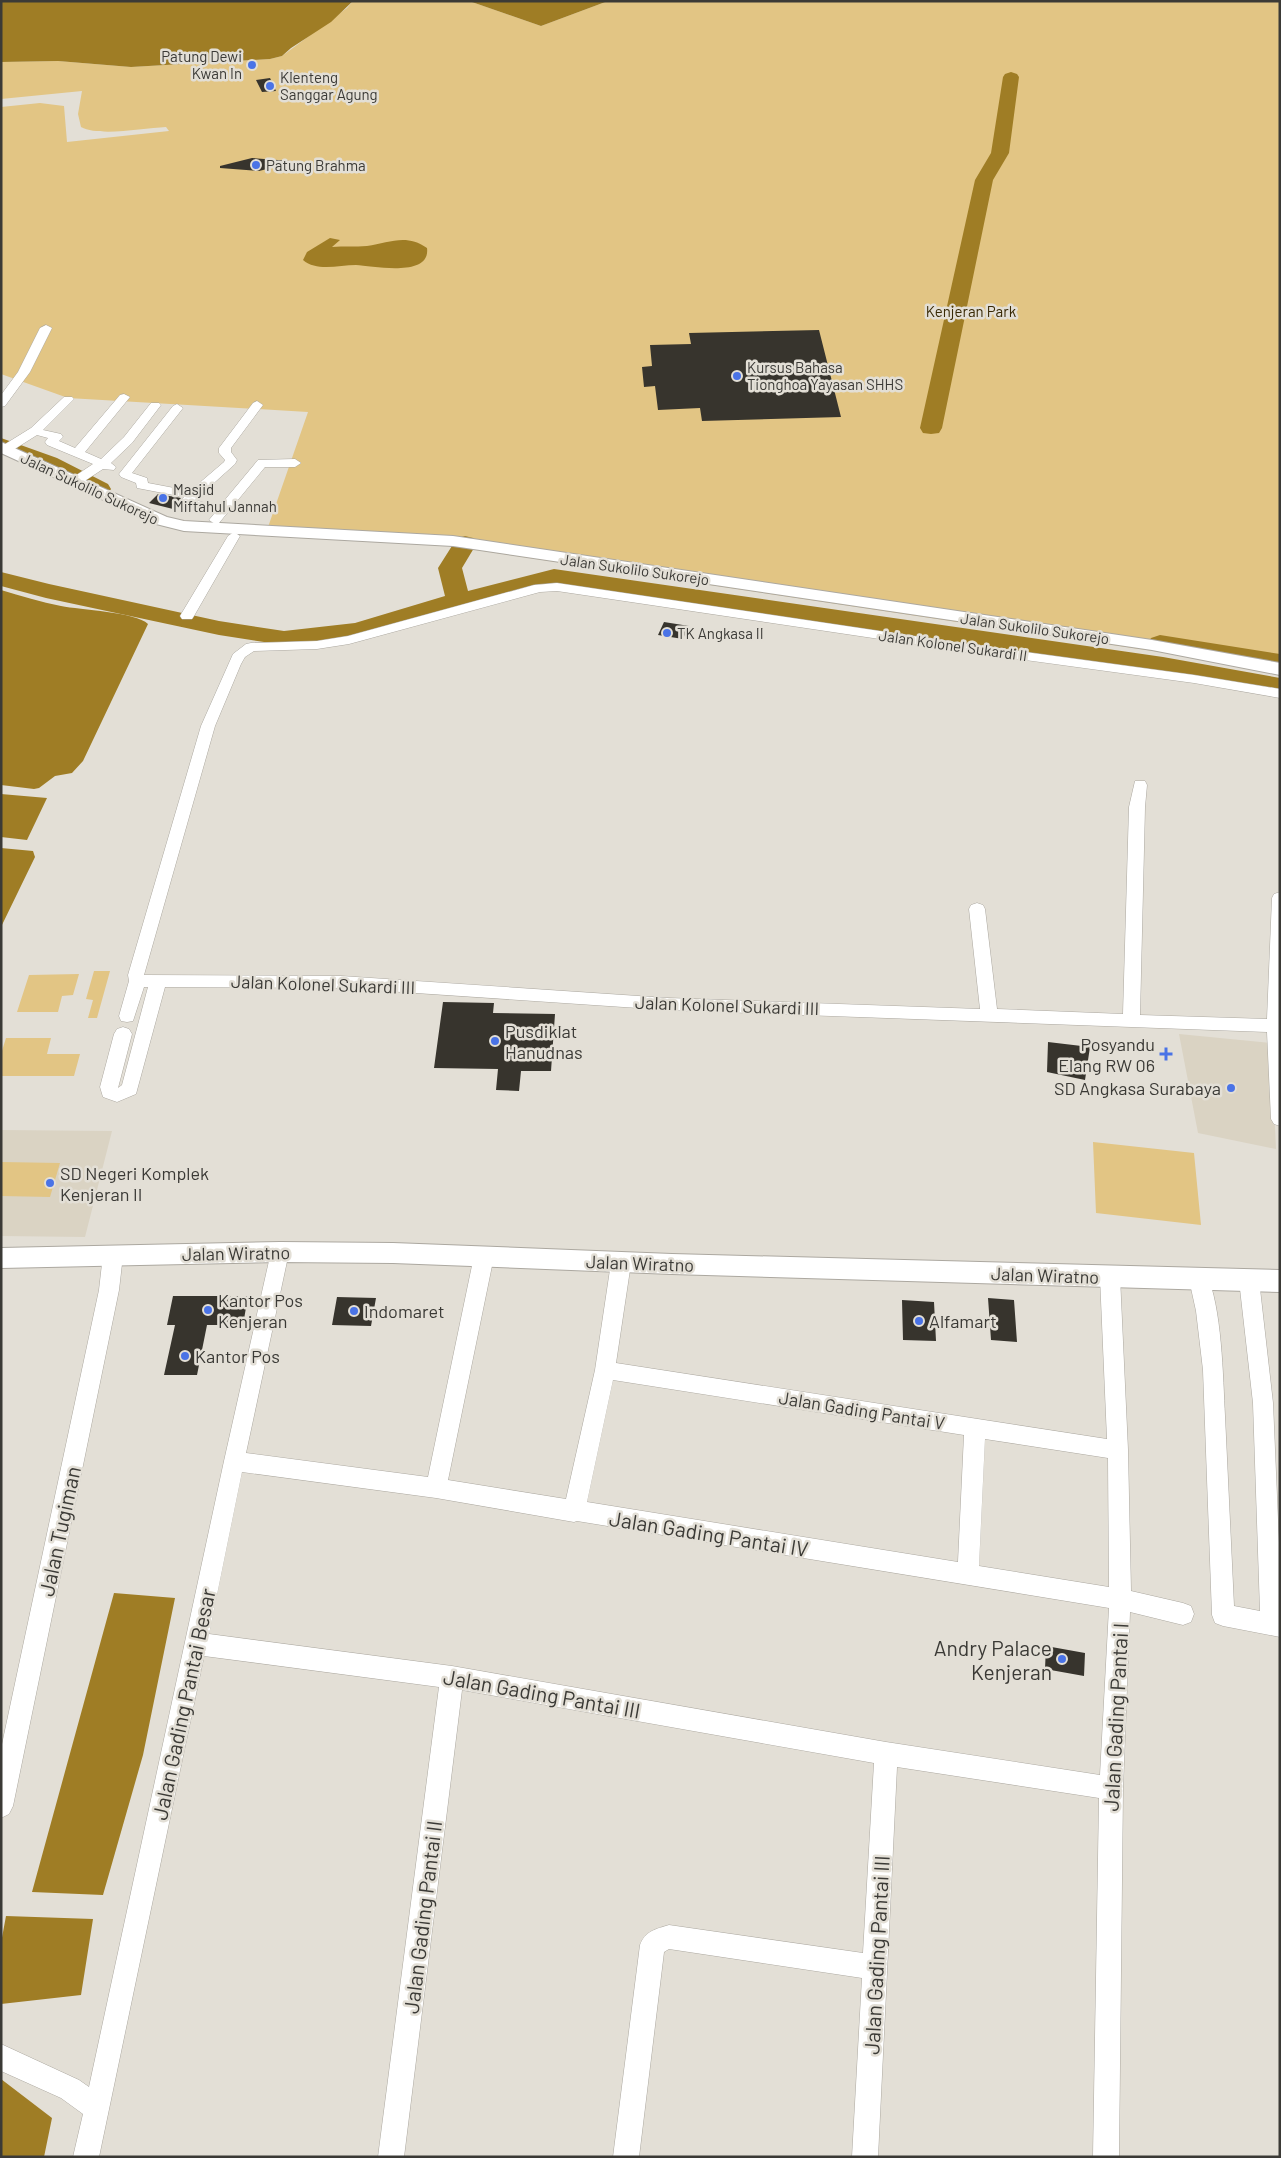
<svg xmlns="http://www.w3.org/2000/svg" width="1281" height="2158" viewBox="0 0 1281 2158" font-family="Barlow,sans-serif">
<style>
.built{fill:#dad3c3}
.green{fill:#e2c584}
.water{fill:#9f7d25}
.lines{fill:none;stroke-linecap:round;stroke-linejoin:round}
.river{fill:#9f7d25;fill-rule:evenodd}
.building{fill:#37342d}
.minor-casing{stroke:#aca8a0;stroke-width:1}
.major-casing{stroke:#aca8a0;stroke-width:2}
.minor{fill:#fff;fill-rule:evenodd}
.major{fill:#fff;fill-rule:evenodd}
.poi-dot{fill:#4a73e6;stroke:#e3dfd6;stroke-width:2}
.labels{text-anchor:middle;dominant-baseline:central;stroke-width:5;stroke-linejoin:round;paint-order:stroke}
.far-poi-label{font-size:15px;fill:#3b3a36;stroke:#e3dfd6;text-anchor:start}
.far-park-label{font-size:15px;fill:#382904;stroke:#e3dfd6}
.far-street-label{font-size:15px;fill:#3b3a36;stroke:#e3dfd6}
.street-label{font-size:18px;fill:#3b3a36;stroke:#e3dfd6}
.poi-label{font-size:18px;fill:#3b3a36;stroke:#e3dfd6;text-anchor:start}
.near-street-label{font-size:21px;fill:#3b3a36;stroke:#e3dfd6}
.near-poi-label{font-size:21px;fill:#3b3a36;stroke:#e3dfd6;text-anchor:end}
</style>
<rect width="100%" height="100%" fill="#e3dfd6"/>
<!-- built -->
<path class="built" d="M1179 1034 1271 1043 1276 1149 1198 1133Z
M1 1130 112 1131 85 1237 1 1236Z"/>
<!-- green -->
<path class="green" d="M353 1H469L541 26 608 1H1280V670L382 536 267 530 308 412 68 398 1 374V107L40 103 64 106 67 142 169 131 166 127C143 128 100 137 81 127L78 114 82 91 1 99V62L58 61 131 67 270 59 282 56 347 8Z
M94 971H110L97 1018H88L93 1000 86 999Z
M79 974 73 995 62 996 58 1012H17L29 975Z
M6 1038H51L47 1054H80L74 1076H1V1054Z
M1093 1142 1194 1153 1201 1225 1096 1213Z
M1 1162 60 1163 50 1197 1 1196Z"/>
<!-- water -->
<path class="water" d="M1 1H353L331 22 291 48 282 56 270 59 131 67 58 61 1 62Z
M469 1H608L541 26Z
M330 238 340 240 332 247C344 246 355 247 367 246 389 243 406 233 427 248 431 278 373 266 356 265 339 265 317 272 303 260L307 252Z
M1 590C21 596 41 602 61 606 80 610 136 612 148 624L83 761 72 773 55 776 39 788 34 789 1 785Z
M1 794 47 798 27 840 1 837Z
M1 848 33 851 35 857 1 927Z
M114 1593 175 1598 143 1755 103 1895 32 1892Z
M6 1916 93 1919 81 1995 1 2004V1943Z
M1 2079 52 2118 44 2157H1Z"/>
<g class="lines">
<!-- river -->
<path class="river" d="M1011 72 1017 74 1019 77 1009 153 993 180 942 428 939 433 931 434 923 433 920 428 975 180 991 153 1003 77 1005 74Z
M1 438 57 458 108 484 111 489 108 494 100 496 92 494 41 468 1 452Z
M465 536 473 538 477 543 462 568 468 591 554 569 1163 657 1280 678V694L1163 673 554 583 451 609 357 637 284 645 219 635 46 598 1 586V572L49 584 219 621 284 631 355 623 445 596 438 568 457 538Z
M1160 635 1280 654V670L1151 648 1148 643 1151 638Z"/>
</g>
<!-- building -->
<path class="building" d="M270 78 276 91 262 92 256 80Z
M252 158 291 161V163L259 171 220 168V166Z
M819 330 841 417 702 421 700 408 658 410 655 386 644 387 642 367 652 366 650 345 691 344 689 333Z
M158 494 181 498 179 504 173 509 149 503Z
M664 622 689 626 683 639 658 635Z
M443 1002 494 1003 493 1013 555 1014 551 1071H521L519 1091 496 1090 498 1069 434 1068Z
M1048 1042 1090 1047 1085 1080 1047 1072Z
M173 1296H248L243 1325H207L197 1375H164L175 1325H167Z
M337 1297 376 1298 371 1326 332 1325Z
M988 1298 1014 1300 1017 1342 991 1340Z
M902 1300 934 1302 936 1341 903 1340Z
M1046 1646 1085 1653 1084 1676 1045 1669Z"/>
<g class="lines">
<defs>
<path id="minor" d="M46 325 52 328 30 372 5 406 1 407V395L18 372 40 328Z
M124 394 130 397 85 452 101 459 124 437 151 403H159L161 405 132 443 111 463 116 467 114 470 103 469 80 484H72L70 481 72 478 93 464 47 445 45 442 48 438 37 435 10 452 1 451 2 446 31 428 64 397H72L74 399 43 430 61 434 63 437 59 441 75 448 120 395Z
M257 401 263 405 231 448V452L237 460 235 464 195 500 219 507 258 460 295 459 301 463 295 467H265L219 523 215 524 209 520 214 514 182 505 180 502 184 497 137 488 136 483 121 477 119 474 173 406 177 404 183 408 132 473 147 478 148 483 190 491 224 462 225 460 219 453V448L253 403Z
M234 532 240 536 194 616 192 619H182L180 616 228 536Z
M557 583 967 644 1194 675 1280 689V698L1194 683 967 652 557 591 540 592 349 644 317 649 254 651 245 657 241 664 215 726 144 975 341 976 668 998 980 1009 969 909 971 905 977 903 983 905 985 909 997 1009 1123 1014 1129 807 1135 781H1145L1147 785 1145 807 1140 1015 1267 1019 1272 898 1274 894 1280 892V1126L1274 1124 1271 1119 1267 1032 668 1010 341 988 165 987 136 1094 117 1102 103 1097 100 1087 114 1034 117 1029 123 1027 129 1029 132 1034 118 1088 122 1085 148 987H144L133 1021 127 1022 121 1021 119 1016 129 981 128 975 201 726 233 654 246 644 251 643 317 641 348 636 534 585Z
M280 1244 287 1246 289 1252 246 1453 428 1477 474 1256 477 1250 484 1248 491 1250 494 1256 448 1480 566 1499 595 1370 611 1263 614 1257 621 1255 628 1257 631 1263 616 1363 1107 1439 1100 1277 1103 1271 1110 1269 1117 1271 1120 1277 1128 1450 1131 1591 1183 1603 1191 1606 1194 1614 1191 1622 1183 1625 1130 1612 1123 1788 1119 2157H1093L1099 1798 897 1767 878 2157H852L862 1978 669 1949 664 1952 639 2157H613L640 1945C645 1931 656 1929 669 1925L863 1953 874 1763 462 1690 404 2157H378L439 1687 204 1656 99 2157H73L83 2114 61 2098 1 2071V2044L79 2080 89 2087 224 1461 271 1252 273 1246ZM613 1380 964 1435 958 1562 587 1502ZM985 1439 1108 1458 1109 1587 979 1566ZM242 1472 436 1498 574 1522 577 1521 1109 1608 1100 1775 886 1742 452 1666 209 1634Z
M113 1247 120 1249 123 1255 119 1290 13 1806 9 1814 1 1818V1749L99 1290 103 1255 106 1249Z
M1199 1271 1206 1273C1222 1306 1223 1378 1225 1416 1228 1479 1231 1543 1234 1606L1260 1611 1253 1403 1239 1280 1242 1274 1249 1272 1256 1274 1259 1280 1273 1403 1280 1566V1637L1223 1626 1215 1623 1212 1615 1203 1370 1196 1311 1189 1279 1192 1273Z"/>
<path id="major" d="M1 442 167 517 184 521 453 536 1152 640 1280 663V675L1152 650 453 546 184 531 156 524 1 453Z
M280 1242 393 1243 672 1254 1280 1270V1292L672 1274 393 1263 280 1262 1 1268V1248Z"/>
</defs>
<!-- minor casing -->
<use href="#minor" class="minor-casing"/>
<!-- major casing -->
<use href="#major" class="major-casing"/>
<!-- minor -->
<use href="#minor" class="minor"/>
<!-- major -->
<use href="#major" class="major"/>
</g>
<!-- markers -->
<g class="poi-dot">
<circle cx="252" cy="65" r="5"/>
<circle cx="270" cy="86" r="5"/>
<circle cx="256" cy="165" r="5"/>
<circle cx="737" cy="376" r="5"/>
<circle cx="163" cy="498" r="5"/>
<circle cx="667" cy="633" r="5"/>
<circle cx="495" cy="1041" r="5"/>
<path d="M1163.5 1046.5h5v5h5v5h-5v5h-5v-5h-5v-5h5z"/>
<circle cx="1231" cy="1088" r="5"/>
<circle cx="50" cy="1183" r="5"/>
<circle cx="208" cy="1310" r="5"/>
<circle cx="354" cy="1311" r="5"/>
<circle cx="919" cy="1321" r="5"/>
<circle cx="185" cy="1356" r="5"/>
<circle cx="1062" cy="1659" r="5"/>
</g>
<g class="labels">
<!-- far-poi labels -->
<g class="far-poi-label">
<text x="242" y="56" text-anchor="end">Patung Dewi<tspan x="242" dy="17">Kwan In</tspan></text>
<text x="280" y="77">Klenteng<tspan x="280" dy="17">Sanggar Agung</tspan></text>
<text x="266" y="165">Patung Brahma</text>
<text x="747" y="367">Kursus Bahasa<tspan x="747" dy="17">Tionghoa Yayasan SHHS</tspan></text>
<text x="173" y="489">Masjid<tspan x="173" dy="17">Miftahul Jannah</tspan></text>
<text x="677" y="633">TK Angkasa II</text>
</g>
<!-- far-park labels -->
<g class="far-park-label">
<text x="971" y="311">Kenjeran Park</text>
</g>
<!-- far-street labels -->
<g class="far-street-label">
<text transform="translate(90 488) rotate(25)">Jalan Sukolilo Sukorejo</text>
<text transform="translate(635 569) rotate(8)">Jalan Sukolilo Sukorejo</text>
<text transform="translate(1035 628) rotate(8)">Jalan Sukolilo Sukorejo</text>
<text transform="translate(953 645) rotate(8)">Jalan Kolonel Sukardi II</text>
</g>
<!-- street labels -->
<g class="street-label">
<text transform="translate(323 984) rotate(2)">Jalan Kolonel Sukardi III</text>
<text transform="translate(727 1005) rotate(2)">Jalan Kolonel Sukardi III</text>
<text transform="translate(236 1253) rotate(-1)">Jalan Wiratno</text>
<text transform="translate(640 1263) rotate(2)">Jalan Wiratno</text>
<text transform="translate(1045 1275) rotate(2)">Jalan Wiratno</text>
<text transform="translate(862 1410) rotate(9)">Jalan Gading Pantai V</text>
</g>
<!-- poi labels -->
<g class="poi-label">
<text x="505" y="1031">Pusdiklat<tspan x="505" dy="21">Hanudnas</tspan></text>
<text x="1155" y="1044" text-anchor="end">Posyandu<tspan x="1155" dy="21">Elang RW 06</tspan></text>
<text x="1221" y="1088" text-anchor="end">SD Angkasa Surabaya</text>
<text x="60" y="1173">SD Negeri Komplek<tspan x="60" dy="21">Kenjeran II</tspan></text>
<text x="218" y="1300">Kantor Pos<tspan x="218" dy="21">Kenjeran</tspan></text>
<text x="364" y="1311">Indomaret</text>
<text x="929" y="1321">Alfamart</text>
<text x="195" y="1356">Kantor Pos</text>
</g>
<!-- near-street labels -->
<g class="near-street-label">
<text transform="translate(59 1531) rotate(-78)">Jalan Tugiman</text>
<text transform="translate(709 1533) rotate(9)">Jalan Gading Pantai IV</text>
<text transform="translate(542 1693) rotate(10)">Jalan Gading Pantai III</text>
<text transform="translate(183 1704) rotate(-78)">Jalan Gading Pantai Besar</text>
<text transform="translate(1115 1717) rotate(-87)">Jalan Gading Pantai I</text>
<text transform="translate(422 1917) rotate(-83)">Jalan Gading Pantai II</text>
<text transform="translate(876 1955) rotate(-87)">Jalan Gading Pantai III</text>
</g>
<!-- near-poi labels -->
<g class="near-poi-label">
<text x="1052" y="1647">Andry Palace<tspan x="1052" dy="24">Kenjeran</tspan></text>
</g>
</g>
<!-- border -->
<rect width="1281" height="2158" fill="none" stroke="#3b3a36" stroke-width="5"/>
</svg>
